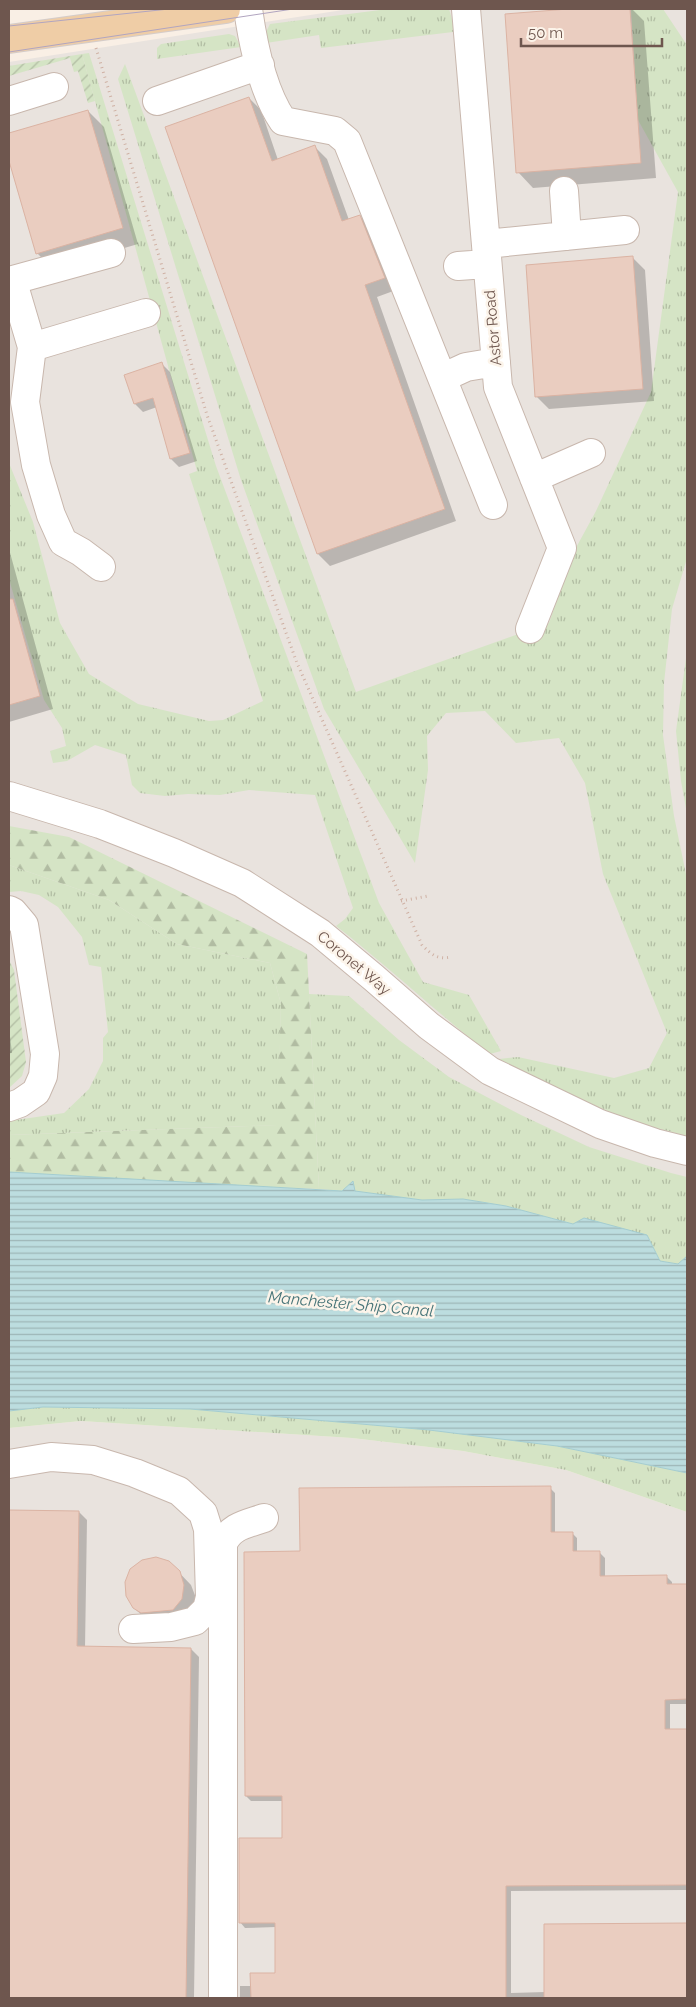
<svg xmlns="http://www.w3.org/2000/svg" width="696" height="2007" viewBox="0 0 696 2007" font-family="Raleway,sans-serif">
<style>
.industrial{fill:#e9e3de}
.grass{fill:url(#grass-tufts)}
.forest{fill:url(#forest-firs)}
.garden{fill:url(#garden-furrows)}
.water{fill:url(#water-rules);stroke:#a4cdd0}
.shadow{fill:#0003}
.building{fill:#eacdc0;stroke:#dbb3a3}
.lines{fill:none;stroke-linecap:round;stroke-linejoin:round}
.minor-casing{stroke:#c8b7ad;stroke-width:30}
.major-casing{stroke:#d4ccca;stroke-width:30}
.path{stroke:#cfb1a4;stroke-width:3;stroke-dasharray:1 4;stroke-linecap:butt}
.minor{stroke:#fff;stroke-width:28}
.major{stroke:#efcda6;stroke-width:28}
.tram{stroke:#b1a5c0;stroke-width:1}
.labels{text-anchor:middle;dominant-baseline:central;stroke-width:5;stroke-linejoin:round;paint-order:stroke}
.street-label{font-size:15px;fill:#6e564e;stroke:#fcf4ea}
.water-label{font-size:16px;font-style:italic;fill:#477478;stroke:#fcf4ea}
</style>
<defs>
<pattern id="grass-tufts" width="24" height="20" patternUnits="userSpaceOnUse" patternTransform="scale(1.25)"><rect width="24" height="20" fill="#d5e4c5"/><path d="M3 7l-1-3M5 7V3M7 7l1-3M15 17l-1-3M17 17v-4M19 17l1-3" fill="none" stroke="#b1bca2"/></pattern>
<pattern id="forest-firs" width="22" height="20" patternUnits="userSpaceOnUse" patternTransform="scale(1.25)"><rect width="22" height="20" fill="#d5e4c5"/><path d="M5 1l3.5 6h-7zM16 11l3.5 6h-7z" fill="#b1bca2"/></pattern>
<pattern id="garden-furrows" width="10" height="10" patternUnits="userSpaceOnUse" patternTransform="scale(1.25)"><rect width="10" height="10" fill="#d5e4c5"/><path d="M-1 1l2-2M0 10L10 0M9 11l2-2" fill="none" stroke="#b1bca2"/></pattern>
<pattern id="water-rules" width="6" height="5" patternUnits="userSpaceOnUse" patternTransform="scale(1.25)"><rect width="6" height="5" fill="#bcdddf"/><path d="M0 2.5h6" fill="none" stroke="#9db6b7"/></pattern>
</defs>
<rect width="100%" height="100%" fill="#f9efe5"/>
<!-- industrial -->
<path class="industrial" d="M349 9H687V1256L660 1261 647 1235 584 1218 573 1224 506 1206 463 1199 422 1200 352 1182 342 1191 9 1172V62Z
M81 1421 352 1438 463 1451 566 1470 687 1512V1998H9V1428Z"/>
<!-- grass -->
<path class="grass" d="M388 9H449L455 29 453 32 321 48 319 35 266 43V32L270 24Z
M631 9H663L687 45V558L672 609 664 683 663 735 674 816 687 879V1136L637 1123 575 1098 499 1059 518 1057 614 1078 649 1068 667 1033 603 874 585 783 559 738 516 743 485 711 446 713 427 736 428 770 415 863 324 709 241 480 118 79 125 64 356 692 549 623 572 555 596 511 651 392 678 192 638 120Z
M229 34 235 36 241 47 157 59V48L161 44Z
M89 53 216 466 379 903 423 982 469 995 501 1051 490 1054C437 1013 389 967 336 926L345 919 353 908 315 795 249 790 220 795 188 794 165 796 140 793 132 785 126 755 95 745 67 761 53 763 50 751 66 746 62 728 44 700 9 579V463L33 522 60 623 89 674 138 704 209 721 223 720 263 701 189 474 197 471 82 54Z
M687 651V814L681 781 676 731Z
M9 865 109 900 177 944 270 963 281 1004 278 1125 9 1135V1121L64 1113 89 1089 103 1061V1038L108 1032 101 967 89 965 82 937 58 907 39 895 21 891 9 892Z
M309 994 349 996 399 1040 449 1077 521 1115 589 1147 671 1173 687 1177V1256L678 1264 660 1261 647 1235 573 1224 506 1206 463 1199 422 1200 354 1191 353 1182 342 1191 319 1189Z
M43 1407 190 1409 429 1430 557 1446 687 1473V1512L566 1470 463 1451 352 1438 81 1421 9 1428V1411Z"/>
<!-- forest -->
<path class="forest" d="M9 826 69 837 307 954 319 1189 218 1185 9 1172V1135L277 1125 281 1004 270 963 177 944 109 900 9 865Z"/>
<!-- garden -->
<path class="garden" d="M82 54 95 101 88 103 78 71 74 72 70 58 9 76V66Z
M9 960 14 970 26 1062 22 1076 9 1088Z"/>
<!-- water -->
<path class="water" d="M9 1172 342 1191 353 1181 355 1191 422 1200 463 1199 506 1206 573 1224 584 1218 647 1235 660 1261 678 1264 687 1256V1473L557 1446 429 1430 190 1409 43 1407 9 1411Z"/>
<!-- shadow -->
<path class="shadow" d="M583 9H632L644 21 656 178 533 188 518 172 506 15Z
M249 98 261 110 278 160 315 147 327 159 349 220 360 216 372 229 396 290 377 297 456 521 330 566 318 554 167 128Z
M88 111 104 127 138 244 53 269 37 253 9 157V135Z
M633 258 645 270 654 401 549 409 537 397Z
M162 364 170 372 197 461 179 467 171 459 157 407 143 412 135 404Z
M9 549 53 709 9 722Z
M9 1028 12 1053H9Z
M550 1488 555 1493V1533H572L577 1538V1552L600 1553 605 1558V1577H667L672 1582V1585H687V1704H670V1730H687V1890L511 1891V1993L545 1992V1925H687V1998H240V1986H252L276 1974V1927L245 1928 240 1922 283 1839V1801H251L246 1796 301 1552Z
M9 1511 79 1512 87 1520 85 1648 191 1649 199 1657 194 1998H9Z
M169 1562 191 1585 196 1598 193 1611 147 1620 134 1608Z"/>
<!-- building -->
<path class="building" d="M568 9H630L641 163 516 173 505 14Z
M249 97 272 161 315 145 342 221 360 215 385 278 365 285 445 509 317 554 165 127Z
M88 110 123 228 36 254 9 161V133Z
M633 256 643 389 535 397 526 265Z
M162 362 190 453 170 459 153 398 134 404 124 375Z
M9 599H13L40 696 9 705Z
M551 1486V1532H573V1551H600V1576L667 1575V1584H687V1699L665 1700V1729H687V1885L506 1886V1998H251L250 1973H275V1923H239V1838H282V1796H245L244 1552 300 1551 299 1488Z
M9 1510 79 1511 77 1646 191 1648 186 1998H9Z
M156 1557 169 1561 180 1571 184 1585 182 1599 173 1610 141 1613 133 1608 126 1596 125 1582 130 1569 142 1560Z
M687 1923V1998H544V1924Z"/>
<g class="lines">
<defs>
<path id="minor" d="M248 9C253 44 263 92 283 121L335 131 347 141 493 505
M466 9 498 387 562 548 530 629
M9 101 54 87
M157 101 260 65
M564 191 567 236
M486 244 625 230
M458 266 487 264
M13 280 111 253
M14 286 32 347 25 402 36 465 51 515 63 542 81 552 101 567
M32 347 146 313
M442 378 466 367 496 362
M534 478 591 453
M9 796 100 824 174 853 242 883 320 933 374 978 429 1026 490 1071 600 1124 655 1143 687 1151
M9 910 13 912 24 925 45 1054 43 1076 36 1092 20 1103 9 1107
M9 1464 51 1457 93 1460 135 1473 179 1491 203 1513 208 1529 210 1597 207 1609 195 1621 171 1627 133 1629
M223 1998V1544C230 1526 247 1524 264 1518"/>
<path id="major" d="M9 39 226 9"/>
</defs>
<!-- minor casing -->
<use href="#minor" class="minor-casing"/>
<!-- major casing -->
<use href="#major" class="major-casing"/>
<!-- path -->
<path class="path" d="M96 48 207 415 297 663 422 945C431 954 437 960 451 957
M401 901 428 896"/>
<!-- minor -->
<use href="#minor" class="minor"/>
<!-- major -->
<use href="#major" class="major"/>
<!-- tram -->
<path class="tram" d="M9 26 169 9
M9 52 293 9"/>
</g>
<g class="labels">
<!-- street labels -->
<g class="street-label">
<text transform="translate(493 328) rotate(-95)">Astor Road</text>
<text transform="translate(354 963) rotate(40)">Coronet Way</text>
</g>
<!-- water labels -->
<g class="water-label">
<text transform="translate(351 1304) rotate(5)">Manchester Ship Canal</text>
</g>
</g>
<!-- border -->
<rect width="696" height="2007" fill="none" stroke="#6e564e" stroke-width="20"/>
<!-- scale -->
<path d="M521 38v8h141v-8" fill="none" stroke="#6e564e" stroke-width="2.5"/>
<text x="528" y="38" font-size="15" fill="#6e564e" stroke="#fcf4ea" stroke-width="4" paint-order="stroke">50 m</text>
</svg>
